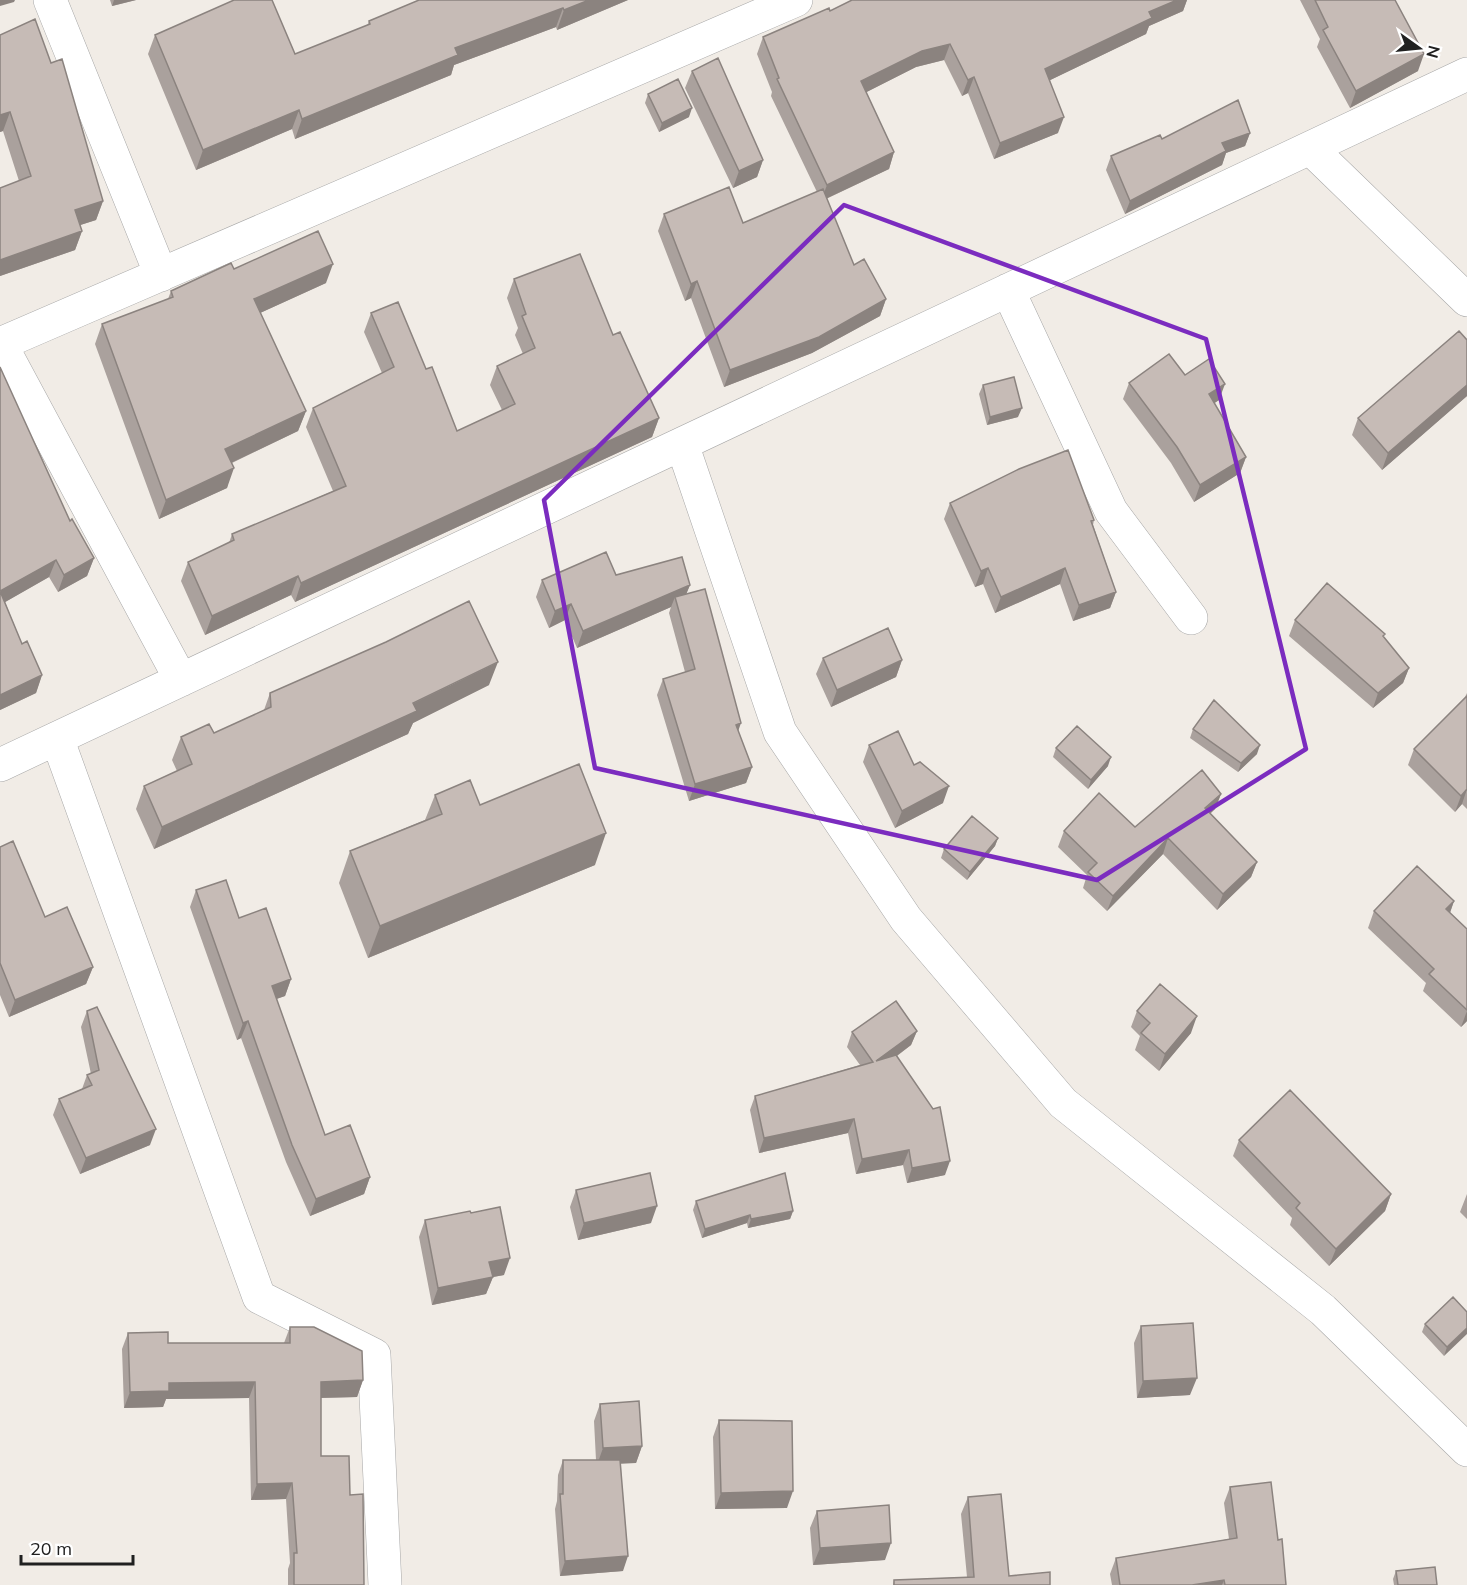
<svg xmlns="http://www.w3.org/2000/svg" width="1467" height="1585" viewBox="0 0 1467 1585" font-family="Mulish,sans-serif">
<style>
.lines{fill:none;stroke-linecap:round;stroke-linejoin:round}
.minor-casing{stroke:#a7a7a7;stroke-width:34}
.minor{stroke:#fff;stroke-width:33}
.wall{fill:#aaa19d}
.shaded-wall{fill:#8b837f}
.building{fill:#c6bbb6;stroke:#8b837f;stroke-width:1.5}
.marked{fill:none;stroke:#7b2cbf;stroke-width:4.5;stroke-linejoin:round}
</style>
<rect width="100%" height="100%" fill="#f1ece6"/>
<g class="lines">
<defs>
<path id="minor" d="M50 0 161 275
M1310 148 1467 300
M1008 290 1111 511 1191 618
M0 343 181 680
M0 344 796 0
M682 444 780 732 906 919 1063 1103 1323 1310 1467 1450
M57 738 259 1297 374 1355 385 1585
M0 765 1467 74"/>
</defs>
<!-- minor casing -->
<use href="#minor" class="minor-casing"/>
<!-- minor -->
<use href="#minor" class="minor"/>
</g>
<!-- wall -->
<path class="wall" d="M110 0H136L112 6Z
M419 0H628L557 30 556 27 454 65 451 75 295 139 292 129 196 170 148 54 155 35 295 54 367 26 369 21Z
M852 0H1187L1183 11 1149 26 1146 34 1050 80 1058 133 994 159 968 93 962 96 944 60 916 67 866 92 894 152 889 169 826 199 854 265 886 299 880 316 812 353 724 387 691 298 685 301 658 231 664 214 743 223 817 192 771 96 772 92 757 54 763 37 830 11Z
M1300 0H1395L1418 71 1350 108 1317 47 1320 39Z
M0 35 103 201 96 220 80 225 82 231 75 250 0 276V188L19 181 3 131 0 132Z
M692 71 763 160 757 177 733 188 685 88Z
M648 94 689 117 659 132 645 103Z
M1250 133 1245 146 1226 153 1222 165 1125 214 1106 170 1111 156 1162 139Z
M234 269 326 283 260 313 306 411 298 431 232 463 227 488 159 519 95 344 102 324 168 299 171 291Z
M514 279 613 335 659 418 652 437 295 602 291 595 205 635 181 581 188 562 229 543 232 534 333 491 306 427 313 408 382 373 364 332 371 313 426 369 457 431 502 410 490 385 497 366 523 354 515 335 518 328 507 298Z
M1467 340V396L1382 470 1352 435 1358 418Z
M0 367 70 521 94 558 87 576 58 592 49 577 5 602 22 644 42 675 36 693 0 710Z
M1185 375 1219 400 1214 403 1246 457 1240 473 1194 502 1171 463 1123 399 1129 383Z
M983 385 1018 417 987 425 979 394Z
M950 503 1094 520 1093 525 1116 592 1110 608 1073 621 1060 584 995 613 983 584 975 587 944 519Z
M616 575 690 585 686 594 752 767 746 783 689 801 657 695 663 679 685 672 669 613 671 607 577 648 565 620 549 628 536 597 542 580Z
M1295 620 1384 638 1409 668 1403 683 1373 708 1289 636Z
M823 658 902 660 896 677 831 707 816 674Z
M489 685 413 723 408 734 154 849 136 809 144 786 177 771 172 760 181 737 214 733 264 710 270 693Z
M1467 693V809L1462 804 1455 812 1408 765 1414 749 1465 697Z
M1193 729 1257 754 1238 772 1190 738Z
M869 745 914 765 943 803 895 828 863 762Z
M1056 748 1108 766 1088 789 1053 757Z
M1221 794 1215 809 1210 814 1257 862 1251 877 1217 910 1163 854 1107 911 1083 888 1087 875 1058 847 1064 831 1135 827Z
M435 795 595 865 368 958 339 883 350 851 425 820Z
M998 838 995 846 967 880 941 858 944 849Z
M0 847 45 917 93 967 86 984 9 1017 0 995Z
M196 890 239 918 291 979 285 996 276 999 325 1135 370 1177 364 1194 310 1216 286 1162 241 1038 237 1040 190 907Z
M1454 901 1450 913 1467 929V1021L1461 1027 1423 991 1426 983 1368 928 1374 911Z
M87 1011 150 1145 80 1174 53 1115 59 1099 82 1089 87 1075 91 1074 81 1027Z
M1137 1011 1191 1033 1159 1071 1135 1050 1140 1036 1131 1027Z
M917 1031 911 1045 897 1056 945 1175 907 1183 903 1165 856 1174 848 1133 759 1153 750 1110 755 1096 860 1065 847 1047 852 1032Z
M1239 1140 1391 1194 1385 1211 1329 1266 1290 1225 1292 1218 1233 1156Z
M576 1190 651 1223 578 1240 570 1207Z
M1467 1194V1219L1460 1212Z
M696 1201 793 1211 790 1219 748 1228 747 1223 702 1238 693 1210Z
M471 1213 504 1275 493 1277 486 1294 432 1305 419 1237 425 1220Z
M1467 1312 1444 1356 1422 1332 1425 1324Z
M1141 1326 1190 1395 1137 1398 1134 1343Z
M290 1327 363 1380 357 1397 321 1398V1456L350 1495 364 1585H288V1569L290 1563 286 1499 251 1500 249 1398 166 1399 163 1407 124 1408 122 1349 128 1333 168 1343H284Z
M600 1404 642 1446 636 1463H621L623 1571 560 1576 555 1509 557 1501 558 1475 563 1460H596L594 1421Z
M719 1420 787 1508 715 1509 713 1437Z
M1230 1487 1278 1540 1286 1585H1112L1110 1574 1116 1558 1229 1539 1224 1503Z
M968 1497 1009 1576 1050 1585H893L894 1580 967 1577 961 1514Z
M817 1511 885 1560 813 1565 810 1528Z
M1396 1571 1437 1585H1394L1393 1579Z"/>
<!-- shaded-wall -->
<path class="shaded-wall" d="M0 0H15L14 2 0 6Z
M114 0H136L112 6Z
M589 0H628L557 30 564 10Z
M1177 0H1187L1183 11 1149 26 1146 34 1040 85 1045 69 1149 12Z
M563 8 556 27 454 65 451 75 295 139 302 119 455 48Z
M950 44 944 60 916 67 855 98 861 81 922 51Z
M1424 54 1418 71 1350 108 1356 91Z
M974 77 968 93 962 96 968 80Z
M692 108 689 117 659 132 662 123Z
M299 110 292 129 196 170 203 150Z
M10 112 3 131 0 132V115Z
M1064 117 1058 133 994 159 1000 143Z
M1250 133 1245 146 1226 153 1222 165 1125 214 1130 201 1222 143Z
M894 152 889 169 821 201 827 185Z
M763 160 757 177 733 188 739 171Z
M103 201 96 220 68 229 75 210Z
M82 231 75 250 0 276V260Z
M333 264 326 283 247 319 254 299Z
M697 281 691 298 685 301 691 284Z
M886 299 880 316 812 353 724 387 730 370Z
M1225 384 1219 400 1203 411 1209 394Z
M1467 385V396L1382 470 1388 453Z
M1022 408 1018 417 987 425 990 417Z
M306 411 298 431 218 469 225 449Z
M659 418 652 437 295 602 301 583Z
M1246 457 1240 473 1194 502 1200 485Z
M234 468 227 488 159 519 166 500Z
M94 558 87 576 58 592 64 575Z
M56 560 49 577 0 605V591Z
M988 568 983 584 975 587 981 571Z
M1065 568 1060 584 995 613 1001 597Z
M298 576 291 595 205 635 212 616Z
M690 585 683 602 675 597 671 607 577 648 583 631Z
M1116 592 1110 608 1073 621 1079 605Z
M571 604 565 620 549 628 555 611Z
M902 660 896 677 831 707 837 690Z
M498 662 489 685 413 723 408 734 154 849 162 827Z
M1409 668 1403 683 1373 708 1378 693Z
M42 675 36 693 0 710V695Z
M741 723 735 740 736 725Z
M1260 745 1257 754 1238 772 1241 763Z
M1111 757 1108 766 1088 789 1091 780Z
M752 767 746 783 689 801 695 784Z
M949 786 943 803 895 828 902 811Z
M1467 789 1462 804 1455 812 1461 796Z
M1221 794 1215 809 1199 823 1205 808Z
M606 833 595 865 368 958 380 926Z
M998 838 995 846 967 880 970 872Z
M1168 838 1163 854 1107 911 1113 896Z
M1257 862 1251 877 1217 910 1223 894Z
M1454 901 1448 918 1446 909Z
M93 967 86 984 9 1017 15 1000Z
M291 979 285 996 265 1003 272 986Z
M1467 1011V1021L1461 1027Z
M1197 1016 1191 1033 1159 1071 1165 1054Z
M248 1021 241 1038 237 1040 243 1023Z
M917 1031 911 1045 871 1075 876 1061Z
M854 1119 848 1133 759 1153 764 1138Z
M156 1129 150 1145 80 1174 86 1158Z
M909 1150 903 1165 856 1174 862 1159Z
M950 1161 945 1175 907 1183 912 1168Z
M370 1177 364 1194 310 1216 316 1199Z
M1391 1194 1385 1211 1329 1266 1336 1249Z
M657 1206 651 1223 578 1240 584 1223Z
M793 1211 790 1219 748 1228 751 1219Z
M750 1215 747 1223 702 1238 705 1229Z
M510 1258 504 1275 493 1277 486 1294 432 1305 438 1288 489 1262Z
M1467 1328V1334L1444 1356 1447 1347Z
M1197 1378 1190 1395 1137 1398 1143 1381Z
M363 1380 357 1397 315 1398 321 1382Z
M255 1382 249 1398 166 1399 163 1407 124 1408 130 1392 169 1383Z
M642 1446 636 1463 597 1465 603 1448Z
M292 1483 286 1499 251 1500 257 1484Z
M793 1491 787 1508 715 1509 721 1493Z
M891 1543 885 1560 813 1565 820 1548Z
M628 1556 623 1571 560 1576 565 1561Z
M1224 1580 1222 1585H1192Z"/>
<!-- building -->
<path class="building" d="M234 0H272L295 54 370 24 369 21 419 0H589L564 10 563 8 455 48 458 55 302 119 299 110 203 150 155 35Z
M852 0H1177L1149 12 1152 18 1045 69 1064 117 1000 143 974 77 968 80 950 44 922 51 861 81 894 152 827 185 777 79 779 78 763 37 829 8 830 11Z
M1315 0H1395L1424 54 1356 91 1323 30 1328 27Z
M35 19 51 63 62 59 103 201 75 210 82 231 0 260V188L31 176 10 112 0 115V35Z
M718 58 763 160 739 171 692 71Z
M678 79 692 108 662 123 648 94Z
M1238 100 1250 133 1222 143 1226 151 1130 201 1111 156 1160 135 1162 139Z
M729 187 743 223 823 189 854 265 864 259 886 299 819 337 730 370 697 281 691 284 664 214Z
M318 231 333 264 254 299 306 411 225 449 234 468 166 500 102 324 173 297 171 291 231 263 234 269Z
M580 254 613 335 620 332 659 418 301 583 298 576 212 616 188 562 234 540 232 534 346 486 313 408 394 367 371 313 398 302 426 369 432 367 457 431 515 404 497 366 535 348 522 316 526 314 514 279Z
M1459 331 1467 340V385L1388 453 1358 418Z
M1169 354 1185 375 1209 359 1225 384 1209 394 1246 457 1200 485 1177 447 1129 383Z
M0 367 70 521 72 519 94 558 64 575 56 560 0 591Z
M1014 377 1022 408 990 417 983 385Z
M1068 450 1094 520 1091 521 1116 592 1079 605 1065 568 1001 597 988 568 981 571 950 503 1019 469Z
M606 552 616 575 682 557 690 585 583 631 571 604 555 611 542 580Z
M1327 583 1385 634 1383 636 1409 668 1378 693 1295 620Z
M705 589 741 723 736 725 752 767 695 784 663 679 695 669 675 597Z
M0 591 22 644 27 641 42 675 0 695Z
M469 601 498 662 413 703 417 711 162 827 144 786 192 764 181 737 209 724 214 733 271 707 270 693 386 642Z
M888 628 902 660 837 690 823 658Z
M1467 696V789L1461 796 1414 749Z
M1214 700 1260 745 1241 763 1193 729Z
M1077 726 1111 757 1091 780 1056 748Z
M898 731 914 765 920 762 949 786 902 811 869 745Z
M579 764 606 833 380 926 350 851 442 814 435 795 470 780 480 805Z
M1202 770 1221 794 1205 808 1257 862 1223 894 1168 838 1113 896 1088 872 1097 863 1064 831 1099 793 1135 827Z
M972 816 998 838 970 872 944 849Z
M13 841 45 917 67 907 93 967 15 1000 0 963V847Z
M1417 866 1454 901 1446 909 1467 929V1010L1429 974 1434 969 1374 911Z
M226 880 239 918 266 908 291 979 272 986 325 1135 350 1125 370 1177 316 1199 292 1145 248 1021 243 1023 196 890Z
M1160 984 1197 1016 1165 1054 1141 1033 1150 1023 1137 1011Z
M896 1001 917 1031 876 1061 896 1055 933 1109 940 1107 950 1161 912 1168 909 1150 862 1159 854 1119 764 1138 755 1096 873 1062 852 1032Z
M97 1007 156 1129 86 1158 59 1099 92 1085 87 1075 99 1070 87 1011Z
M1290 1090 1391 1194 1336 1249 1296 1208 1300 1203 1239 1140Z
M650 1173 657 1206 584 1223 576 1190Z
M785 1173 793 1211 751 1219 750 1215 705 1229 696 1201Z
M500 1207 510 1258 489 1262 493 1277 438 1288 425 1220 470 1211 471 1213Z
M1453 1297 1467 1312V1328L1447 1347 1425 1324Z
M1193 1323 1197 1378 1143 1381 1141 1326Z
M290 1327H314L362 1351 363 1380 321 1382V1456H349L350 1495 363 1494 364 1585H294V1553H297L292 1483 257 1484 255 1382 169 1383V1391L130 1392 128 1333 168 1332V1343H290Z
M639 1401 642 1446 603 1448 600 1404Z
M719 1420 792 1421 793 1491 721 1493Z
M563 1460H620L628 1556 565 1561 560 1494H563Z
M1271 1482 1278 1540 1282 1539 1286 1585H1225L1224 1580 1192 1585H1120L1116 1558 1237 1538 1230 1487Z
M1001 1494 1009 1576 1050 1572V1585H894V1580L974 1577 968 1497Z
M889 1505 891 1543 820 1548 817 1511Z
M1435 1567 1437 1585H1398L1396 1571Z"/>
<!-- marked area -->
<path class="marked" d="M844 205 1206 339 1306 749 1097 880 595 768 544 500Z"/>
<!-- north arrow -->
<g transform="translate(1419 48) rotate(105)" stroke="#ffffff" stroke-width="4.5" paint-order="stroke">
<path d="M0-4.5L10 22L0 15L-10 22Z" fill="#202020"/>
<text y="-9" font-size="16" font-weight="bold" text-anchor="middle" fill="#202020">N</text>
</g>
<!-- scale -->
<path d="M21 1555v9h112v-9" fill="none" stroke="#202020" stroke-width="3"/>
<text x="30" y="1555" font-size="18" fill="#202020" stroke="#ffffff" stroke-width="4.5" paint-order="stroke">20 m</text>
</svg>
